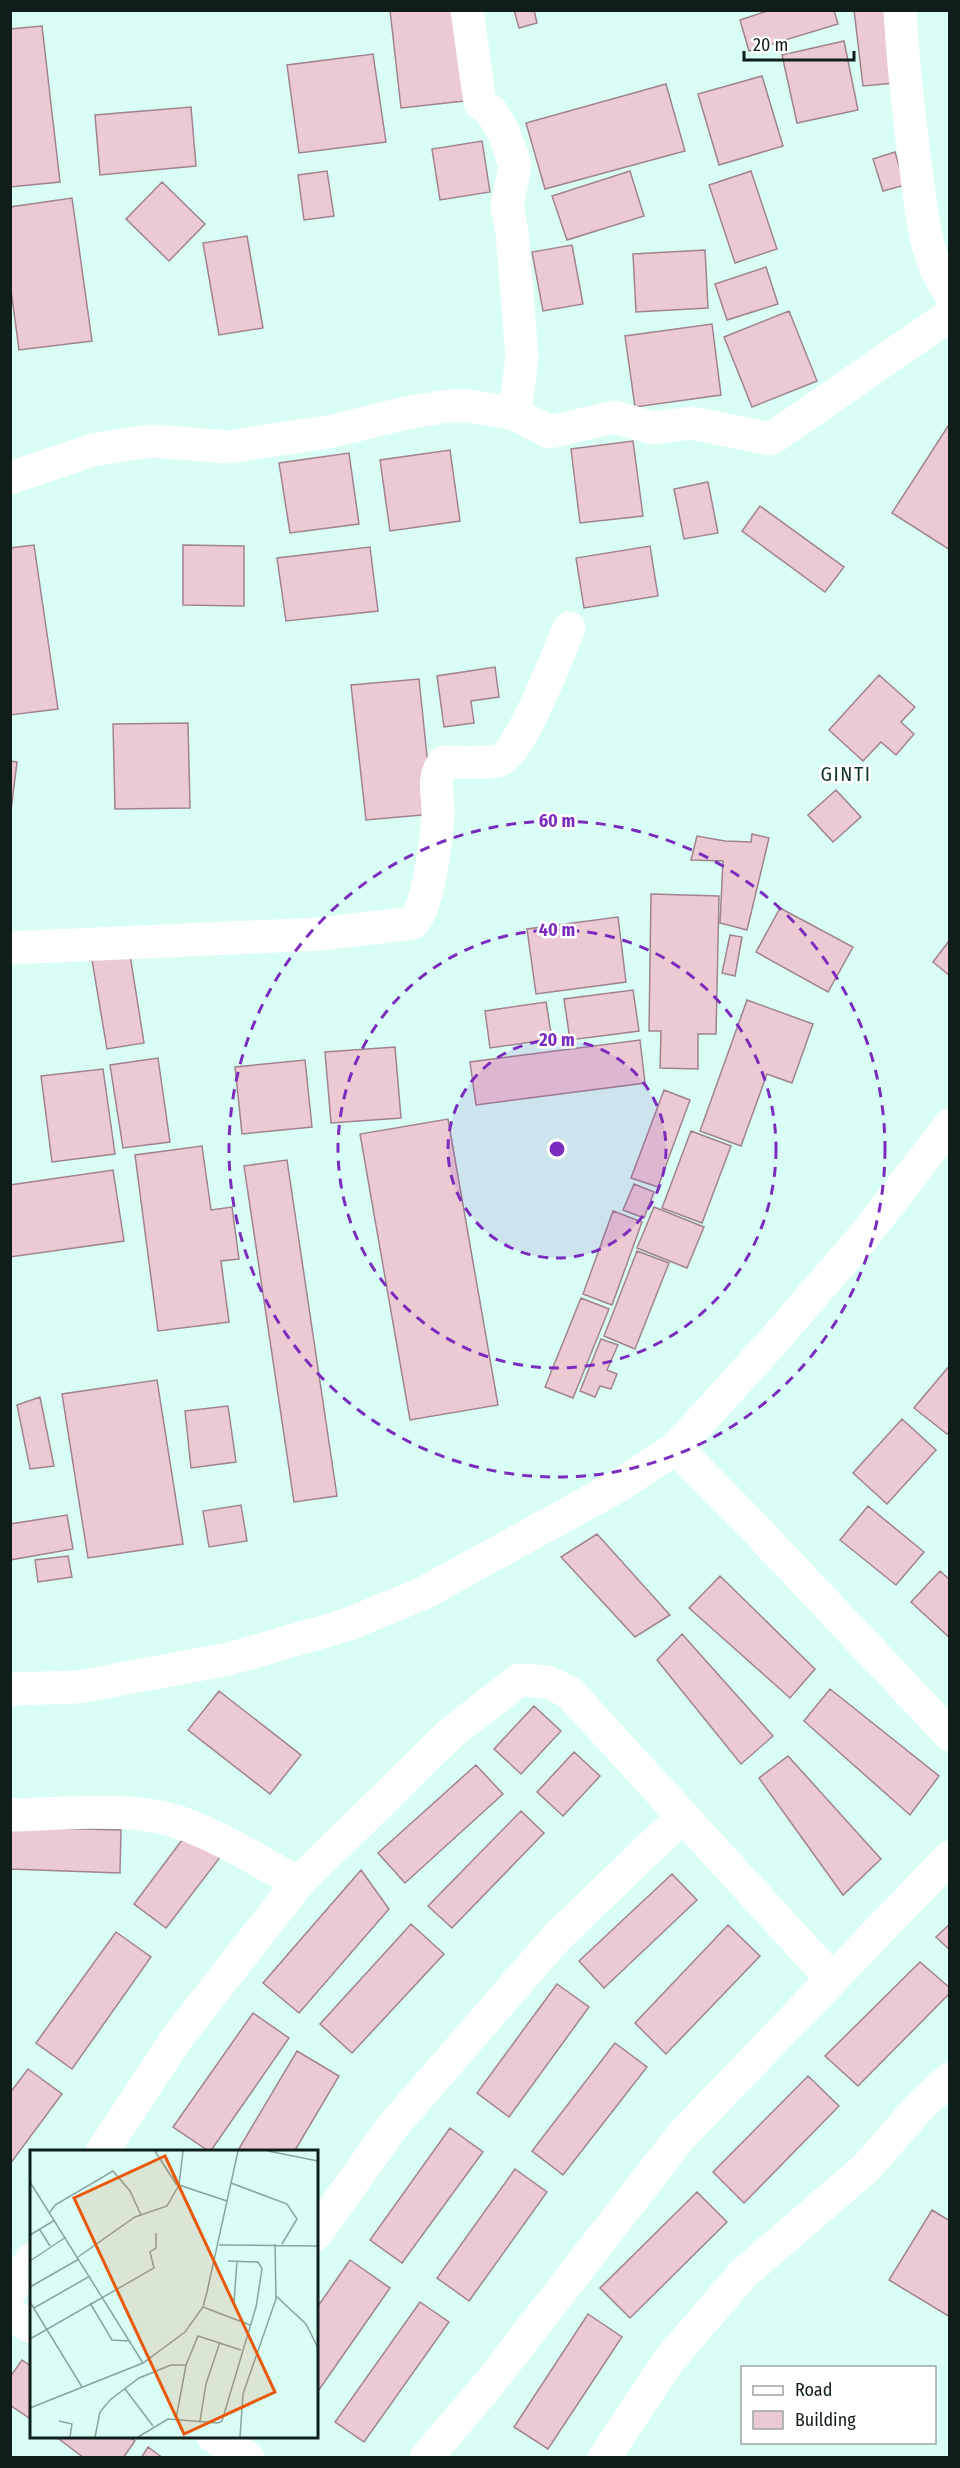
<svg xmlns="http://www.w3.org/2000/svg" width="960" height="2468" viewBox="0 0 960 2468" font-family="'Fira Sans Condensed',sans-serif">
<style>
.building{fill:#ebcad3;stroke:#a1838c;stroke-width:1.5}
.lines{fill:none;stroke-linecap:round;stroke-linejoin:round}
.minor{stroke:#fff;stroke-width:33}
.major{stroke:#fff;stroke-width:33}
.ring{fill:none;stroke:#7b2cbf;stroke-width:3;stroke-dasharray:10 8}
.labels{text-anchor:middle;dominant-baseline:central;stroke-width:5;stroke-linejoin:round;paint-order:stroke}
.quarter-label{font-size:20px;letter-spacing:1.5px;fill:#12322d;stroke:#fff}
.inset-road{fill:none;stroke:#89a49e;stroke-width:1.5}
.view{fill:#e8590c;fill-opacity:0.15;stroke:#e8590c;stroke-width:3}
.inset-edge{fill:none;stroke:#101e1b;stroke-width:3}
.centre{fill:#7b2cbf;stroke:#fff;stroke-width:3}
.ring-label{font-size:18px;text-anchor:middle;font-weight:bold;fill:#7b2cbf;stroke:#fff;stroke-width:5;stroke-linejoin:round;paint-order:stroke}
</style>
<rect width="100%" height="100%" fill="#d9fef6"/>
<!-- building -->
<path class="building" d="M390 10H453L464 101 401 108Z
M514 10H534L537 23 519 28Z
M770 10H834L838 24 749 51 740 20Z
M854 10H886L895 83 863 86Z
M42 26 60 182 10 187V29Z
M844 41 858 110 797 123 782 55Z
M373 54 386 142 299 153 287 65Z
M762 76 783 146 719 165 698 94Z
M666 84 685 151 545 189 526 123Z
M191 107 196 166 100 175 95 115Z
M482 141 490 192 440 200 432 149Z
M895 152 905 185 883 191 873 159Z
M327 171 334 216 304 220 298 175Z
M630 171 644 216 567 240 552 196Z
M751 171 777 249 735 263 709 185Z
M162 182 205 224 169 261 126 219Z
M72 198 92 341 19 350 10 282V207Z
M247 236 263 328 219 335 203 243Z
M572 245 583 304 543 311 532 252Z
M705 250 708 308 636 312 633 254Z
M766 267 778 304 727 320 715 284Z
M789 311 817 381 752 407 724 337Z
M712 324 721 395 635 407 625 336Z
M950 423V550L892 513Z
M633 441 643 516 580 523 571 449Z
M450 450 460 521 390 531 380 460Z
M349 453 359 524 290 533 279 463Z
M708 482 718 533 684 539 674 489Z
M760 506 844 567 825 592 742 531Z
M34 545 58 709 10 715V548Z
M183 545 244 546V606L183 605Z
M650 546 658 596 584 608 576 558Z
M370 547 378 611 286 621 277 558Z
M495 667 499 697 471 701 474 723 444 727 437 676Z
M879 675 915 707 901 722 914 734 896 755 881 742 863 761 829 730Z
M419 679 433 814 366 820 351 685Z
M188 723 190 808 115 809 113 724Z
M10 761 17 762 10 819Z
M836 790 861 817 833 842 808 815Z
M752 834 769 838 747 930 720 923 723 861 691 860 697 836 725 841 751 842Z
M651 894 719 896 716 1034H698V1069L660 1068 661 1031H649Z
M780 908 853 947 828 992 756 952Z
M618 917 626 982 536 994 527 929Z
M730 935 742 937 735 976 722 973Z
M949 941H950V976L933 962Z
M130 955 144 1043 107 1049 92 960Z
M633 990 639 1031 570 1040 564 999Z
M747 1000 813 1024 792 1083 767 1074 741 1146 700 1131Z
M546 1002 552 1039 490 1048 485 1011Z
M640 1040 645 1083 476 1105 470 1062Z
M395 1047 401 1118 331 1123 325 1052Z
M158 1058 170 1142 123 1148 110 1065Z
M305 1060 312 1127 242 1134 235 1067Z
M103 1069 115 1154 52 1162 41 1076Z
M664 1090 690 1100 658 1187 631 1178Z
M448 1119 498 1405 410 1420 360 1134Z
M691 1131 731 1146 702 1223 662 1208Z
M202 1146 211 1210 232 1207 239 1259 221 1261 229 1322 158 1331 135 1155Z
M287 1160 337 1496 294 1502 244 1166Z
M113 1170 124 1241 10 1257V1185Z
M634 1184 654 1192 644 1218 623 1210Z
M654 1207 704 1227 687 1268 637 1248Z
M613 1211 642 1222 612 1305 583 1294Z
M637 1251 669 1263 635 1349 604 1336Z
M581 1298 609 1309 573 1398 545 1387Z
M601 1339 618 1345 607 1370 617 1374 611 1389 600 1386 595 1397 580 1391Z
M950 1365V1431L947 1434 914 1408Z
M157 1380 183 1544 88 1558 62 1394Z
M40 1397 54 1466 30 1469 17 1405Z
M228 1406 236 1462 191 1468 185 1411Z
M902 1419 936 1450 887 1504 853 1473Z
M241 1505 247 1541 209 1547 203 1511Z
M868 1506 924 1552 896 1585 840 1540Z
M67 1515 73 1549 10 1560V1524Z
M597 1534 670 1615 635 1637 561 1557Z
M68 1556 72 1577 38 1582 35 1560Z
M940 1571 950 1580V1638L911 1602Z
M720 1576 815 1669 790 1698 689 1608Z
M682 1634 773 1736 741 1764 657 1660Z
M830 1689 939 1776 910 1815 804 1721Z
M219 1691 301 1755 270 1794 188 1730Z
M534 1706 561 1731 521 1774 494 1749Z
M574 1752 600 1776 563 1816 537 1792Z
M788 1756 881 1859 843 1895 759 1778Z
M476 1765 503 1794 405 1883 378 1853Z
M521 1811 544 1833 452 1928 428 1906Z
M10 1827 121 1830 120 1873 10 1869Z
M188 1832 221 1856 166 1928 134 1904Z
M361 1870 389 1909 299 2013 263 1983Z
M672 1874 697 1900 604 1988 579 1961Z
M411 1924 444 1954 352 2053 320 2024Z
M950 1924V1950L936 1937Z
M728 1925 760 1956 666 2054 635 2023Z
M116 1932 151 1957 72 2069 36 2043Z
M920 1962 950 1988V1993L858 2086 825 2056Z
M557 1984 589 2007 509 2117 477 2093Z
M253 2013 289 2038 210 2152 173 2127Z
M615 2043 647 2067 563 2175 532 2151Z
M297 2051 339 2076 294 2152H237Z
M28 2069 62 2094 10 2164V2093Z
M808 2076 839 2106 744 2203 713 2172Z
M450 2128 483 2152 402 2263 370 2240Z
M515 2169 547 2192 469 2301 437 2278Z
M697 2192 727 2222 630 2318 600 2288Z
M932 2210 950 2221V2317L889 2280Z
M350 2260 390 2288 316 2394V2309Z
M420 2302 449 2322 364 2442 335 2422Z
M588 2314 622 2337 548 2449 514 2427Z
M22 2360 32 2367V2420L10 2405V2377Z
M55 2436H128L135 2441 123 2458H84Z
M148 2447 163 2458H141Z"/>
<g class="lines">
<!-- minor -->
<path class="minor" d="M467 10 480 103 491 111 503 131 515 165 507 207 512 232 522 357 515 414
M900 10C903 64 909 117 916 170 922 211 924 259 950 293
M10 478 92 450 117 446 152 441 228 447 333 431 406 413 448 406H470L515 414 550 432 615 417 653 428 692 423 771 439 950 315
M10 948 320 934 413 923C429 904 436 841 438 816 439 797 431 778 444 762 458 762 489 764 500 760 521 752 559 651 569 628
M676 1448 748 1521 950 1735
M10 1815C60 1814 129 1806 175 1821 219 1835 258 1861 298 1883
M102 2152 177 2038 298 1883 451 1733 519 1680 547 1682 569 1692 831 1978
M316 2234 392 2127 557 1937 683 1816
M10 2291 32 2259
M10 2314 32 2327
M213 2436 248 2458
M426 2458 488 2385 682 2135 950 1857
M604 2458 669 2360 744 2273 867 2167 922 2104 950 2079"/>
<!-- major -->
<path class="major" d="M10 1689 78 1687 229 1659 346 1625 422 1594 618 1486 676 1448 776 1338 864 1236 950 1125"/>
</g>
<!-- distance rings -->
<circle cx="557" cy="1149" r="109" fill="#7b2cbf" fill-opacity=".12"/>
<g class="ring">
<circle cx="557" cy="1149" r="109"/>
<circle cx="557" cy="1149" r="219"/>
<circle cx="557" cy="1149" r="328"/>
</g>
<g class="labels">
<!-- quarter labels -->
<g class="quarter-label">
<text x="846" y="774">GINTI</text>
</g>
</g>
<!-- overview -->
<g transform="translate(30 2150)">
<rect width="288" height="288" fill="#d9fef6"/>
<path class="inset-road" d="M125 1 146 34 197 51M238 1 288 11M0 32 113 213M201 33 257 54 267 69 252 94M20 62 25 55 83 21 100 41 111 65M10 80 20 96M0 85 25 70M189 95 288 96M48 107 105 67 137 56 149 35 153 1M0 111 36 87M0 137 49 109M246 146 276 174 288 198M0 152 52 237M204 152 207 111M60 153 82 190 100 191M173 157 220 175M4 158 60 126M0 189 124 118 120 102 126 98V83M95 239 123 276M0 258 113 213 155 182 173 157 177 142 208 1M146 269 156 215 168 186 211 200M29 271 42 274 40 287M170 271 176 234 190 192M65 287 70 262 80 250 109 228 141 215H156M108 287 138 269 188 273 192 271 226 157 232 119 228 112 198 111M210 287 213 244 246 149 245 94"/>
<path class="view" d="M135 6 245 242 154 284 44 48Z"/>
<rect width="288" height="288" class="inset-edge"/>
</g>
<circle cx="557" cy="1149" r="9" class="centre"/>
<g class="ring-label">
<text x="557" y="827">60 m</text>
<text x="557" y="936">40 m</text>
<text x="557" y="1046">20 m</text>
</g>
<!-- border -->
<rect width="960" height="2468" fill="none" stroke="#101e1b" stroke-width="24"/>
<!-- legend -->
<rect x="741" y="2366" width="195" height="78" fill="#ffffff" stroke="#9fa5a4" stroke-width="1.5"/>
<rect x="753" y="2386" width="30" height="9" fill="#ffffff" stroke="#9fa5a4" stroke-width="1.5"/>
<text x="795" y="2396" font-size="18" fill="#101e1b">Road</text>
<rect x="753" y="2411" width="30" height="18" fill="#ebcad3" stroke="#9fa5a4" stroke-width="1.5"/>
<text x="795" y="2426" font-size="18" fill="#101e1b">Building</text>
<!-- scale -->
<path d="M744 51v9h110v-9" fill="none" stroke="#101e1b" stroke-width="3"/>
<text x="753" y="51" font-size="18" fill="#101e1b" stroke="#ffffff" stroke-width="4.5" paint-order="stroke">20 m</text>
</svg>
